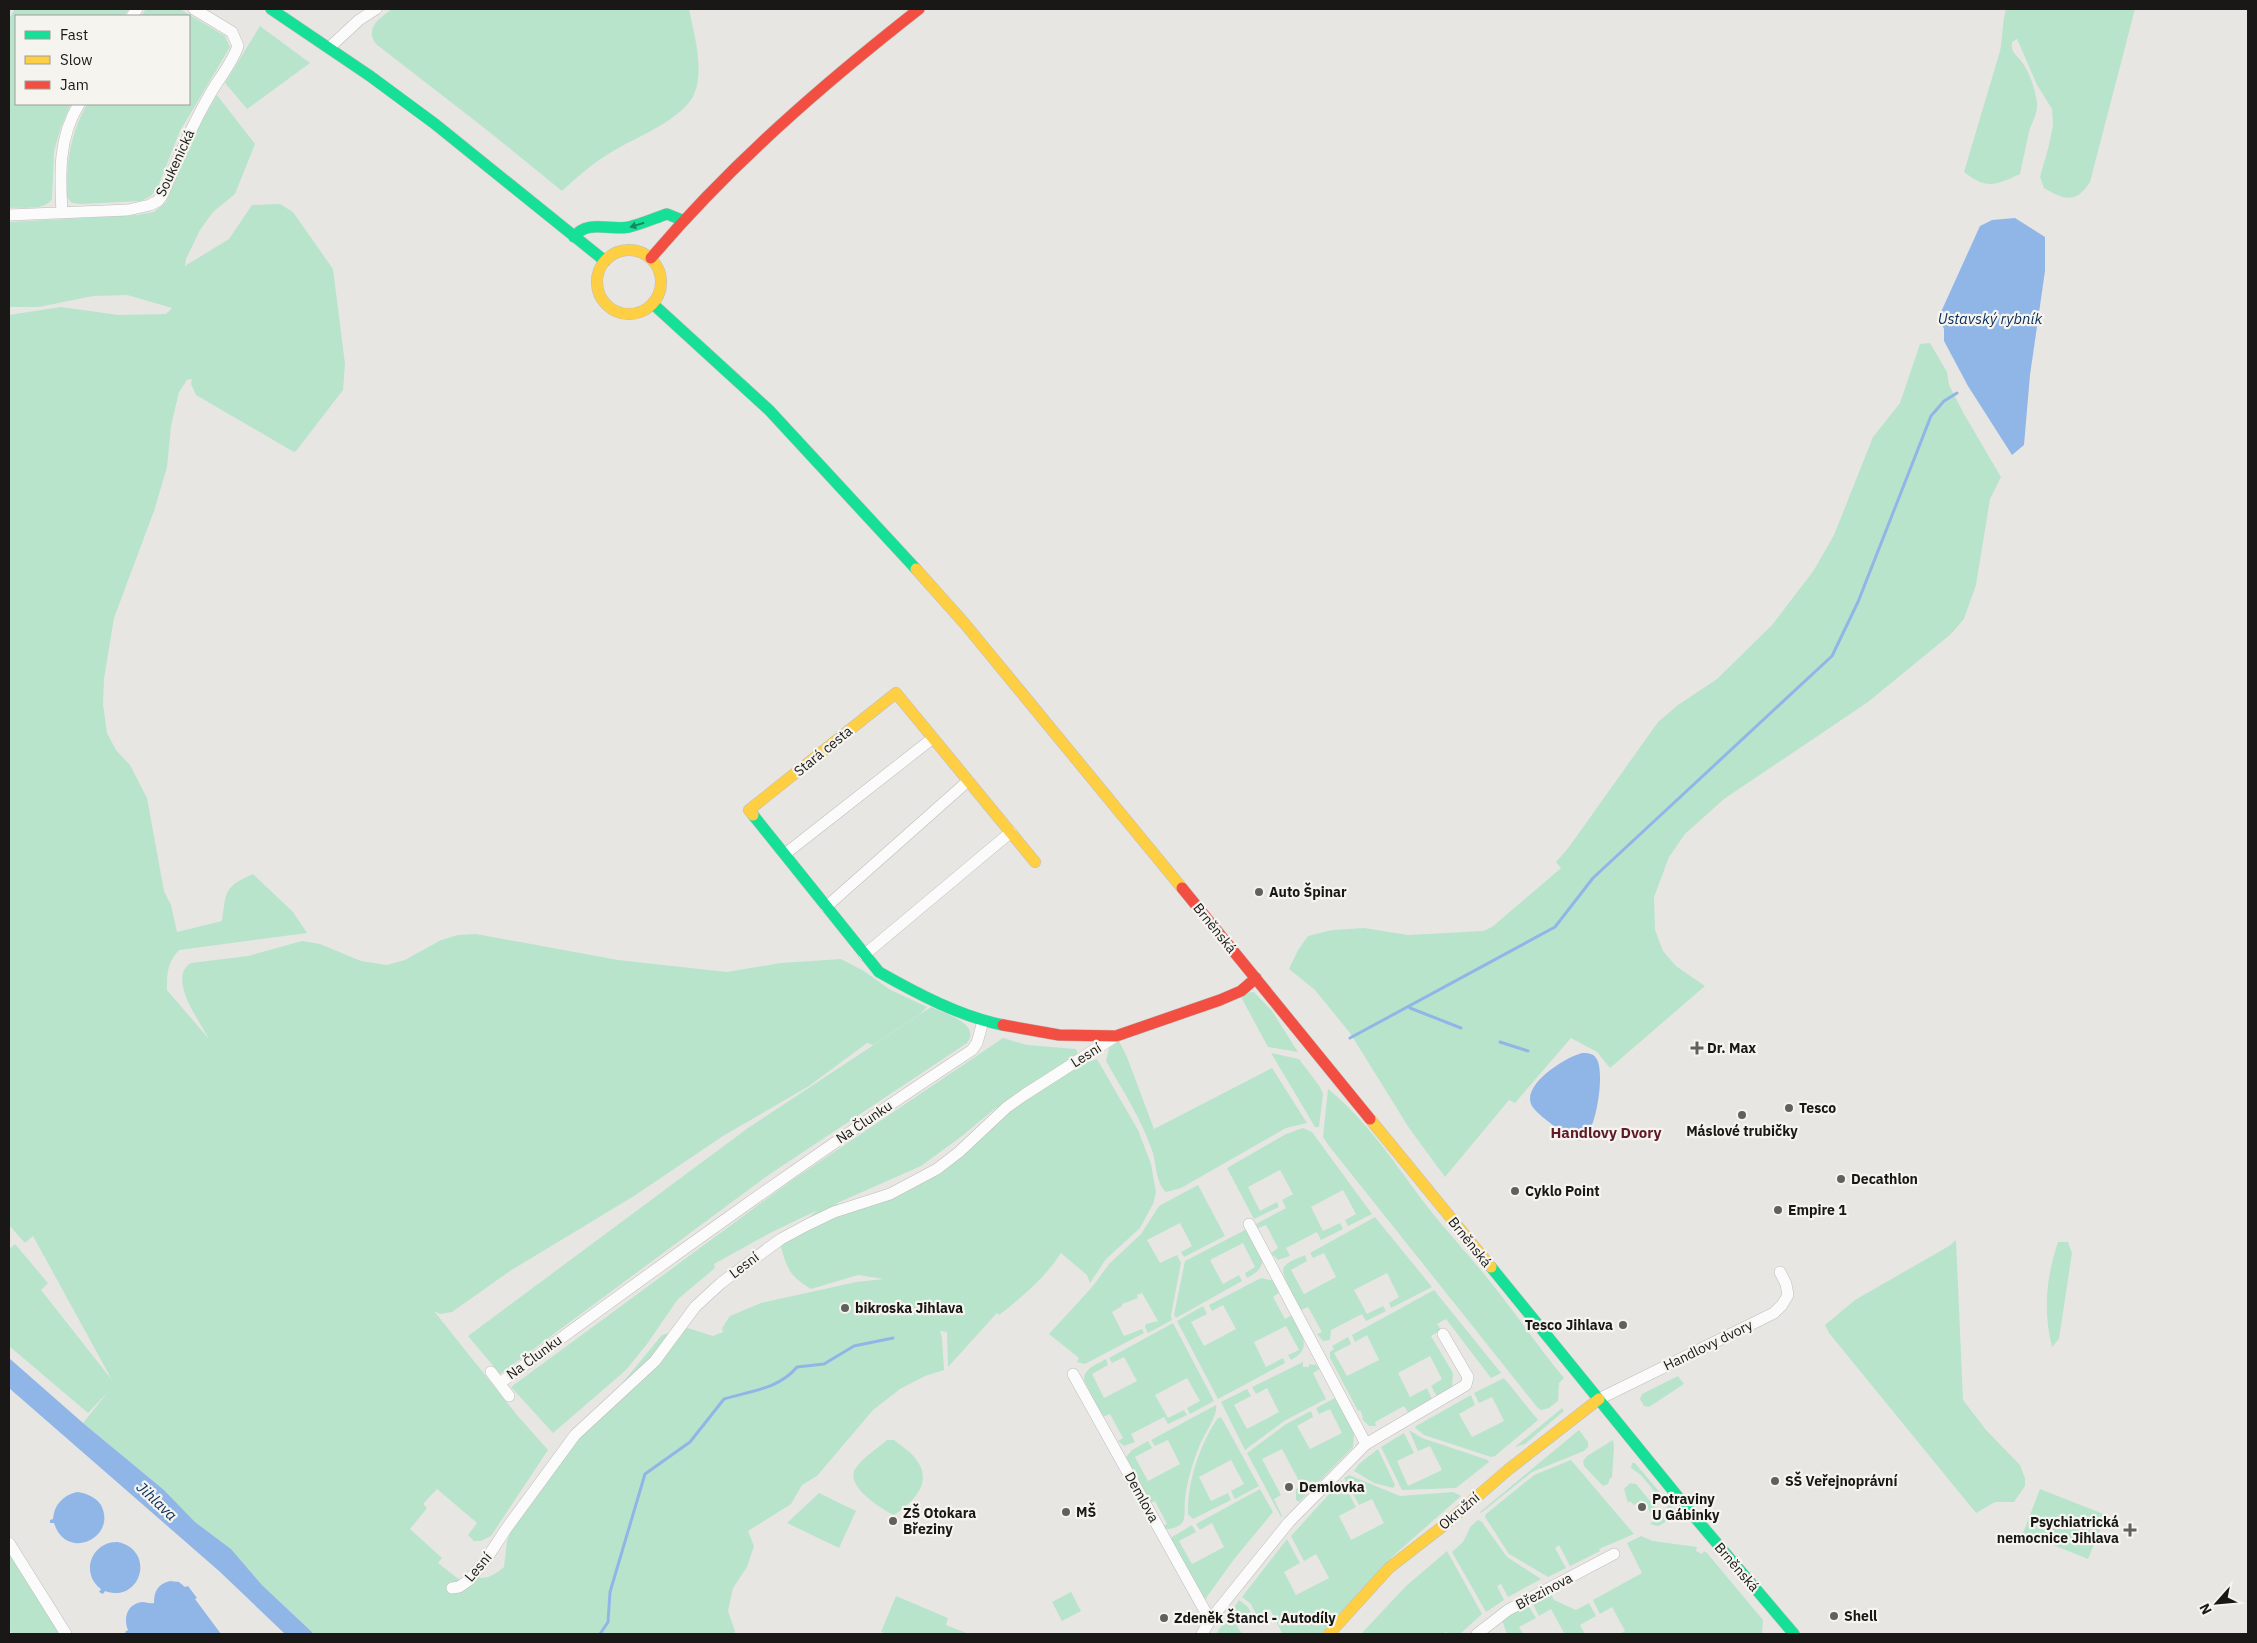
<svg xmlns="http://www.w3.org/2000/svg" width="2257" height="1643" viewBox="0 0 2257 1643" font-family="'IBM Plex Sans',sans-serif">
<style>
.green{fill:#b8e4cc;fill-rule:evenodd}
.water{fill:#90b6e8}
.lines{fill:none;stroke-linecap:round;stroke-linejoin:round}
.stream{stroke:#90b6e8;stroke-width:3}
.street-casing{stroke:#bebdbb;stroke-width:12}
.fast-casing{stroke:#bebdbb;stroke-width:12}
.slow-casing{stroke:#bebdbb;stroke-width:12}
.jam-casing{stroke:#bebdbb;stroke-width:12}
.street{stroke:#fcfbfb;stroke-width:11}
.fast{stroke:#16e098;stroke-width:11}
.slow{stroke:#ffcf43;stroke-width:11}
.jam{stroke:#f24e42;stroke-width:11}
.oneway{fill:#17865e}
.poi-dot{fill:#61605e;stroke:#f6f4ef;stroke-width:2}
.labels{text-anchor:middle;dominant-baseline:central;stroke-width:4.5;stroke-linejoin:round;paint-order:stroke}
.street-label{font-size:14px;fill:#191817;stroke:#f6f4ef}
.poi-label{font-size:14px;font-weight:bold;fill:#191817;stroke:#f6f4ef;text-anchor:start}
.water-label{font-size:15px;font-style:italic;fill:#062c59;stroke:#f6f4ef}
.neighbourhood-label{font-size:15px;font-weight:bold;fill:#601b29;stroke:#f6f4ef}
</style>
<rect width="100%" height="100%" fill="#e8e6e3"/>
<!-- green -->
<path class="green" d="M15 9H129L124 16H16V104H71L61 127 54 151 52 199C45 211 22 207 9 208V19Z
M146 9H180L225 36 230 47 180 131 158 187 151 196 141 201 81 204 72 203 67 197C66 163 70 134 87 104H189V16H141Z
M392 9H689C694 34 704 67 695 92 686 119 633 138 610 153 592 164 577 177 562 191L492 134 376 44C364 28 380 18 392 9Z
M2006 9H2135L2090 182C2076 204 2064 200 2044 188L2040 177 2049 145 2053 125 2052 109 2037 85 2017 39 2012 42C2010 54 2019 56 2024 65 2031 76 2035 90 2037 102 2038 114 2032 121 2029 132 2026 146 2023 160 2020 174 1996 185 1987 190 1964 172L2000 51C2003 36 2002 23 2006 9Z
M260 26 310 63 247 109 225 83Z
M217 95 255 144 235 194 213 212 200 230 186 259 185 266 229 239 252 205 280 204 293 212 333 269 345 364 343 390 296 451 294 452 196 395 191 384 192 379 187 380 179 392 171 426 167 467 154 511 114 618 104 679 103 704 107 733 116 750 130 765 147 798 164 891 171 905 177 932 222 921C226 891 224 887 253 874L293 912 307 933 179 950C167 963 167 974 167 990L209 1039C201 1023 166 978 191 963L248 956 302 941 320 944 361 961 387 965 405 960 441 940 458 935 476 934 618 960 727 972 781 963 841 959 864 971 889 989 927 1007 920 1014 873 1045 867 1043 809 1086 723 1136 634 1196 510 1271 452 1312 440 1314 434 1311 517 1415 548 1450 491 1536 481 1541H474L468 1535 477 1523 437 1489 423 1504 427 1508 410 1529 442 1558 438 1563 461 1581 479 1567 480 1578C489 1579 498 1572 504 1567L507 1541 514 1525 557 1462 662 1335 688 1328 713 1336 723 1332 722 1328 730 1316 761 1303 856 1282 884 1279 858 1275 811 1289C789 1276 787 1268 780 1244L783 1238 818 1210 770 1233 714 1264 715 1268 678 1299 647 1344 626 1370 553 1433 511 1387 791 1181 1003 1038 1027 1045 1076 1049 1078 1055 1020 1091 1068 1069 1097 1059 1138 1130 1151 1164 1156 1192 1153 1204 1140 1228 1106 1259 1090 1283 1087 1275 1061 1253C1044 1279 1023 1296 999 1315L997 1313 948 1367 947 1332 940 1331 942 1337 944 1370 925 1376 900 1389 873 1410 817 1476 802 1485 791 1504 748 1531 754 1546 747 1567 733 1588 728 1611 735 1631 734 1634H314L262 1585 231 1549 195 1522 164 1490 83 1423 108 1392 88 1413 9 1346V1249L15 1244 48 1283 41 1290 112 1380 33 1236 25 1243 9 1225V315L61 307 119 315 166 314 172 308 127 295 93 296 39 307H9V222L137 215 154 212 166 202 192 138ZM998 1106C960 1152 896 1203 835 1204L921 1166 962 1136Z
M1930 343 1947 372 1949 385 1964 414 2001 477 1990 499 1976 585 1964 619 1951 634 1868 702 1724 799 1685 834 1669 857 1654 897 1655 930 1663 951 1676 966 1705 986 1610 1068 1597 1052 1571 1038 1515 1103 1509 1100 1445 1177 1409 1128 1350 1033 1315 990 1289 969 1298 950 1308 936 1332 930 1364 928 1408 935 1483 931 1492 927 1561 868 1556 862 1569 847 1658 722 1678 705 1717 679 1772 625 1814 570 1834 535 1873 437 1900 403 1920 344Z
M1254 992 1272 1011 1298 1052 1268 1047 1241 997 1242 993Z
M931 1007C944 1013 982 1024 967 1043L767 1176 500 1374 468 1336 748 1128Z
M1119 1041 1127 1057 1154 1129 1272 1068 1307 1123 1286 1128 1181 1188 1166 1192C1157 1186 1156 1164 1153 1153 1142 1120 1123 1091 1106 1061L1109 1048Z
M1271 1053 1299 1059 1320 1087 1323 1094 1319 1127H1315Z
M1328 1089C1364 1118 1390 1156 1417 1193 1440 1225 1468 1253 1492 1284 1517 1315 1539 1348 1564 1378L1559 1383 1558 1401 1549 1408 1541 1410 1537 1407 1329 1146 1323 1137Z
M1303 1128 1312 1132 1372 1214 1348 1226 1345 1220 1356 1214 1343 1190 1311 1207 1323 1231 1340 1223 1343 1229 1321 1240 1317 1232 1286 1248 1290 1256 1278 1260 1271 1253 1278 1248 1266 1225 1258 1228 1256 1224 1286 1208 1282 1200 1293 1194 1280 1170 1248 1187 1260 1211 1277 1202 1279 1207 1254 1219 1227 1168 1286 1134Z
M1198 1185 1225 1236 1184 1257 1181 1252 1192 1246 1180 1223 1147 1240 1160 1263 1177 1255 1181 1263 1171 1315 1172 1320 1148 1333 1145 1327 1146 1324 1158 1321 1142 1293 1137 1295 1138 1298 1122 1304V1306L1112 1312 1124 1336 1142 1329 1144 1333 1085 1364 1077 1362 1079 1358 1049 1334 1093 1286 1109 1264 1141 1234 1159 1206Z
M1375 1217 1432 1287 1391 1308 1389 1303 1399 1297 1387 1273 1354 1290 1367 1314 1383 1306 1386 1311 1366 1321 1362 1314 1331 1330 1330 1340 1323 1341 1317 1334 1322 1332 1308 1307 1301 1310C1297 1301 1279 1275 1284 1267 1288 1261 1299 1258 1305 1255L1307 1261 1291 1270 1304 1294 1336 1277 1324 1253 1313 1258 1310 1253Z
M1247 1229C1258 1250 1275 1264 1247 1278L1245 1273 1255 1267 1243 1243 1210 1260 1223 1284 1239 1275 1242 1281 1176 1318 1174 1315 1185 1261Z
M1956 1240 1963 1400 1986 1430 2020 1465 2025 1478V1486L2014 1502H1995L1976 1513 1829 1333 1825 1325 1855 1300 1949 1246Z
M2058 1242H2068L2072 1253 2059 1339 2052 1347C2043 1311 2046 1278 2058 1242Z
M1261 1278 1274 1281 1280 1292 1273 1297 1285 1319 1292 1315C1301 1332 1314 1349 1291 1360L1288 1355 1299 1350 1286 1326 1254 1342 1266 1367 1283 1358 1285 1363 1218 1399 1177 1321 1203 1306 1207 1314 1191 1322 1204 1346 1236 1329 1223 1305 1212 1311 1209 1305Z
M1434 1290 1501 1373 1491 1378 1446 1319 1437 1324 1441 1330 1431 1336 1453 1373 1452 1388 1437 1397 1431 1386 1442 1379 1430 1356 1398 1373 1410 1397 1427 1388 1432 1399 1408 1412 1404 1406 1375 1422 1376 1426H1369L1362 1419 1363 1417 1360 1410 1358 1411 1330 1358V1352L1334 1349 1332 1346 1348 1337 1351 1344 1334 1353 1347 1376 1379 1360 1367 1335 1355 1342 1352 1335Z
M1173 1323 1214 1401 1190 1414 1187 1408 1200 1401 1187 1378 1155 1395 1168 1418 1184 1410 1187 1415 1168 1424 1164 1417 1131 1434 1135 1442 1124 1446 1118 1441 1123 1438 1110 1414 1102 1417 1084 1380C1084 1368 1096 1365 1106 1359L1108 1365 1092 1374 1104 1398 1137 1381 1124 1357 1112 1363 1109 1358Z
M1303 1362V1367H1309V1364L1314 1365 1315 1364 1320 1369 1313 1373 1326 1399 1284 1421 1245 1450 1221 1402 1247 1389 1251 1396 1234 1405 1247 1429 1279 1412 1267 1388 1256 1394 1252 1387Z
M1678 1376 1684 1384 1649 1407 1644 1406 1640 1399 1642 1394Z
M1504 1378 1538 1420 1495 1456 1491 1457 1424 1435 1415 1428 1416 1426 1471 1395 1475 1405 1459 1414 1472 1437 1504 1421 1492 1397 1479 1403 1474 1393Z
M1335 1398 1354 1433 1353 1447 1299 1502 1296 1500V1489L1301 1485 1282 1449 1262 1459 1281 1495 1274 1499 1282 1516 1281 1517 1247 1453 1286 1424 1311 1411 1313 1417 1297 1426 1310 1449 1342 1433 1330 1409 1319 1414 1316 1408Z
M1216 1405C1219 1414 1203 1436 1199 1447 1192 1464 1187 1482 1185 1500 1184 1507 1186 1518 1182 1523 1177 1529 1167 1530 1160 1528L1167 1524 1155 1501 1148 1504 1126 1457 1132 1450 1148 1441 1152 1448 1135 1457 1148 1481 1180 1464 1168 1440 1155 1446 1151 1440Z
M1562 1408 1564 1411 1525 1444 1515 1447Z
M1221 1417 1259 1486 1235 1499 1231 1491 1244 1484 1231 1460 1199 1477 1211 1501 1228 1493 1231 1500 1193 1519 1188 1514C1187 1482 1200 1445 1217 1419Z
M1409 1430 1422 1438 1488 1460 1489 1462 1456 1488 1402 1490 1381 1447 1404 1433 1414 1453 1397 1461 1408 1486 1442 1470 1430 1446 1418 1451Z
M1579 1430 1588 1442V1447L1584 1451 1532 1472 1481 1513 1480 1512Z
M887 1440H894C901 1446 910 1451 915 1458 935 1482 913 1502 894 1515 881 1509 845 1486 855 1469 862 1458 877 1449 887 1440Z
M1613 1440 1614 1448 1612 1478H1610L1608 1484 1603 1486 1584 1466 1583 1461 1587 1456Z
M1378 1449 1395 1485 1393 1488 1374 1483 1354 1471 1359 1464Z
M1571 1460 1634 1534 1599 1549 1600 1551 1570 1566 1559 1545 1555 1548 1566 1568 1548 1577 1509 1554 1485 1517 1486 1514 1534 1475Z
M1632 1463H1635L1678 1514V1517H1675L1641 1475 1631 1468Z
M1349 1475 1400 1496 1453 1492 1461 1496 1392 1557 1321 1634H1281L1282 1633 1270 1609 1257 1616 1251 1604 1242 1597 1287 1539 1300 1563 1284 1572 1296 1595 1329 1578 1316 1554 1304 1561 1291 1536 1342 1480 1356 1507 1339 1516 1351 1540 1384 1523 1372 1499 1359 1505 1344 1478Z
M1630 1483 1636 1484 1666 1520 1664 1523 1658 1526 1650 1524 1656 1519 1641 1500 1634 1505 1630 1501 1628 1503 1624 1489Z
M1260 1489 1273 1512 1235 1558 1201 1605 1171 1539 1172 1537 1192 1525 1196 1532 1179 1541 1192 1564 1224 1547 1212 1523 1200 1530 1196 1524Z
M2040 1489 2106 1515 2088 1559 2023 1533Z
M819 1493 856 1511 839 1548 787 1523Z
M1478 1520 1482 1522 1507 1557 1541 1579 1508 1597 1501 1584 1497 1586 1504 1600 1486 1612 1452 1552 1463 1542 1471 1526Z
M1641 1536 1653 1541 1697 1547 1696 1551 1702 1554 1704 1551 1707 1553 1763 1620 1762 1634H1619L1625 1631 1612 1607 1600 1614 1593 1600 1642 1573 1627 1543Z
M1447 1551 1482 1614 1460 1634H1448L1446 1632 1442 1634H1361L1406 1586Z
M9 1552 61 1634H13L9 1630Z
M1071 1592 1081 1611 1062 1621 1052 1602Z
M1550 1593 1554 1600 1576 1610 1589 1603 1596 1616 1580 1625 1585 1634H1562L1564 1633 1551 1609 1539 1616 1532 1602Z
M896 1596 948 1618 946 1625 969 1634H887L881 1632Z
M1239 1600 1248 1607 1254 1618 1237 1626 1242 1634H1216Z
M1528 1605 1536 1618 1519 1627 1523 1634H1507L1502 1620Z"/>
<!-- water -->
<path class="water" d="M2015 218 2045 237V271L2030 375 2024 445 2012 455 1968 386 1944 341V329L1940 319 1941 312 1980 226 1992 220Z
M1582 1053C1587 1053 1593 1053 1596 1058 1606 1070 1596 1136 1581 1140 1573 1142 1563 1134 1557 1129 1550 1122 1537 1114 1532 1106 1520 1085 1566 1057 1582 1053Z
M9 1358 83 1423 164 1490 195 1522 231 1549 262 1585 314 1634H285L219 1571 9 1388Z
M77 1492C86 1493 96 1497 101 1505 118 1538 66 1562 54 1523H50V1520L53 1519C54 1505 63 1495 77 1492Z
M118 1542C157 1551 140 1604 105 1591L103 1594 99 1592 101 1589C80 1574 91 1541 118 1542Z
M170 1581 179 1582 185 1587 188 1586 197 1598 195 1599 221 1634H127L125 1632 128 1630C123 1618 127 1604 142 1602 147 1602 149 1604 154 1603 154 1591 158 1584 170 1581Z"/>
<g class="lines">
<!-- stream -->
<path class="stream" d="M1410 1008 1461 1028
M1350 1038 1555 927 1593 878 1832 656 1858 602 1931 416 1944 401 1957 393
M1500 1042 1528 1051
M600 1634 608 1622 610 1592 645 1474 690 1442 724 1399C750 1391 779 1389 797 1367L824 1364 854 1346 893 1338"/>
<defs>
<path id="street" d="M132 16 137 9
M330 47 359 20 376 9
M62 213C60 175 58 138 79 104
M9 215 128 210 150 205 158 201 163 194C177 160 191 127 209 96 218 79 232 64 238 46L232 32 194 9
M785 854 933 738
M826 907 968 781
M864 955 1011 832
M1249 1224 1366 1444
M491 1372 509 1396
M1073 1374 1210 1620
M500 1383C655 1269 811 1156 972 1050L977 1043 983 1021
M1599 1399 1774 1313 1782 1305 1788 1295 1786 1284 1780 1272
M9 1543 66 1634
M452 1588 459 1587 469 1580 485 1561 506 1529 575 1435 655 1361 695 1307 721 1283 781 1239 807 1225 834 1212 890 1194 937 1169 959 1152 1007 1107 1024 1095 1116 1036
M1202 1634 1210 1620 1289 1522 1366 1444 1466 1385 1468 1377 1443 1334
M1477 1634 1508 1610 1614 1554"/>
<path id="fast" d="M271 9 370 76 435 124 605 261
M574 237C587 219 610 231 629 227 642 224 655 218 667 214L682 220
M653 304 769 410 916 569
M753 815 879 972C916 993 961 1017 1003 1025
M1491 1267 1692 1514 1794 1634"/>
<path id="slow" d="M597 282a32 32 0 1 1 64 0a32 32 0 1 1-64 0Z
M916 569 965 624 1182 888
M753 815 749 810 896 693 1035 862
M1370 1119 1491 1267
M1329 1634 1389 1568 1443 1526 1509 1469 1599 1399"/>
<path id="jam" d="M651 258C731 164 822 85 919 9
M1182 888 1370 1119
M1003 1025 1059 1035 1116 1036 1220 1000 1241 991 1256 978"/>
</defs>
<!-- street casing -->
<use href="#street" class="street-casing"/>
<!-- fast casing -->
<use href="#fast" class="fast-casing"/>
<!-- slow casing -->
<use href="#slow" class="slow-casing"/>
<!-- jam casing -->
<use href="#jam" class="jam-casing"/>
<!-- street -->
<use href="#street" class="street"/>
<!-- fast -->
<use href="#fast" class="fast"/>
<!-- slow -->
<use href="#slow" class="slow"/>
<!-- jam -->
<use href="#jam" class="jam"/>
</g>
<!-- one-way arrows -->
<defs><path id="oneway-solid" d="M-6-.8H1V-3.2L6.5 0L1 3.2V.8H-6Z" transform="scale(1.25)"/></defs>
<use class="oneway" href="#oneway-solid" transform="translate(637 225) rotate(163)"/>
<!-- markers -->
<g class="poi-dot">
<circle cx="1259" cy="892" r="5"/>
<path d="M1694.5 1040.5h5v5h5v5h-5v5h-5v-5h-5v-5h5z"/>
<circle cx="1789" cy="1108" r="5"/>
<circle cx="1742" cy="1115" r="5"/>
<circle cx="1841" cy="1179" r="5"/>
<circle cx="1515" cy="1191" r="5"/>
<circle cx="1778" cy="1210" r="5"/>
<circle cx="845" cy="1308" r="5"/>
<circle cx="1623" cy="1325" r="5"/>
<circle cx="1775" cy="1481" r="5"/>
<circle cx="1289" cy="1487" r="5"/>
<circle cx="1642" cy="1507" r="5"/>
<circle cx="1066" cy="1512" r="5"/>
<circle cx="893" cy="1521" r="5"/>
<path d="M2127.5 1522.5h5v5h5v5h-5v5h-5v-5h-5v-5h5z"/>
<circle cx="1834" cy="1616" r="5"/>
<circle cx="1164" cy="1618" r="5"/>
</g>
<g class="labels">
<!-- street labels -->
<g class="street-label">
<text transform="translate(175 163) rotate(-65)">Soukenická</text>
<text transform="translate(823 751) rotate(-39)">Stará cesta</text>
<text transform="translate(1215 928) rotate(51)">Brněnská</text>
<text transform="translate(1086 1055) rotate(-32)">Lesní</text>
<text transform="translate(864 1122) rotate(-34)">Na Člunku</text>
<text transform="translate(1470 1242) rotate(51)">Brněnská</text>
<text transform="translate(744 1265) rotate(-37)">Lesní</text>
<text transform="translate(1708 1345) rotate(-26)">Handlovy dvory</text>
<text transform="translate(534 1357) rotate(-36)">Na Člunku</text>
<text transform="translate(1142 1497) rotate(61)">Demlova</text>
<text transform="translate(1459 1511) rotate(-41)">Okružní</text>
<text transform="translate(478 1567) rotate(-50)">Lesní</text>
<text transform="translate(1737 1567) rotate(49)">Brněnská</text>
<text transform="translate(1544 1591) rotate(-28)">Březinova</text>
</g>
<!-- poi labels -->
<g class="poi-label">
<text x="1269" y="892">Auto Špinar</text>
<text x="1707" y="1048">Dr. Max</text>
<text x="1799" y="1108">Tesco</text>
<text x="1742" y="1131" text-anchor="middle">Máslové trubičky</text>
<text x="1851" y="1179">Decathlon</text>
<text x="1525" y="1191">Cyklo Point</text>
<text x="1788" y="1210">Empire 1</text>
<text x="855" y="1308">bikroska Jihlava</text>
<text x="1613" y="1325" text-anchor="end">Tesco Jihlava</text>
<text x="1785" y="1481">SŠ Veřejnoprávní</text>
<text x="1299" y="1487">Demlovka</text>
<text x="1652" y="1499">Potraviny<tspan x="1652" dy="16">U Gábinky</tspan></text>
<text x="1076" y="1512">MŠ</text>
<text x="903" y="1513">ZŠ Otokara<tspan x="903" dy="16">Březiny</tspan></text>
<text x="2119" y="1522" text-anchor="end">Psychiatrická<tspan x="2119" dy="16">nemocnice Jihlava</tspan></text>
<text x="1844" y="1616">Shell</text>
<text x="1174" y="1618">Zdeněk Štancl - Autodíly</text>
</g>
<!-- water labels -->
<g class="water-label">
<text x="1990" y="318">Ustavský rybník</text>
<text transform="translate(157 1501) rotate(43)">Jihlava</text>
</g>
<!-- neighbourhood labels -->
<g class="neighbourhood-label">
<text x="1606" y="1132">Handlovy Dvory</text>
</g>
</g>
<!-- border -->
<rect width="2257" height="1643" fill="none" stroke="#191817" stroke-width="20"/>
<!-- legend -->
<rect x="15" y="15" width="175" height="90" fill="#f6f4ef" stroke="#9e9c99"/>
<rect x="25" y="31" width="25" height="8" fill="#16e098" stroke="#9e9c99"/>
<text x="60" y="40" font-size="15" fill="#191817">Fast</text>
<rect x="25" y="56" width="25" height="8" fill="#ffcf43" stroke="#9e9c99"/>
<text x="60" y="65" font-size="15" fill="#191817">Slow</text>
<rect x="25" y="81" width="25" height="8" fill="#f24e42" stroke="#9e9c99"/>
<text x="60" y="90" font-size="15" fill="#191817">Jam</text>
<!-- north arrow -->
<g transform="translate(2217 1603) rotate(243)" stroke="#f6f4ef" stroke-width="4" paint-order="stroke">
<path d="M0-4L9 19L0 12L-9 19Z" fill="#191817"/>
<text y="-8" font-size="14" font-weight="bold" text-anchor="middle" fill="#191817">N</text>
</g>
</svg>
